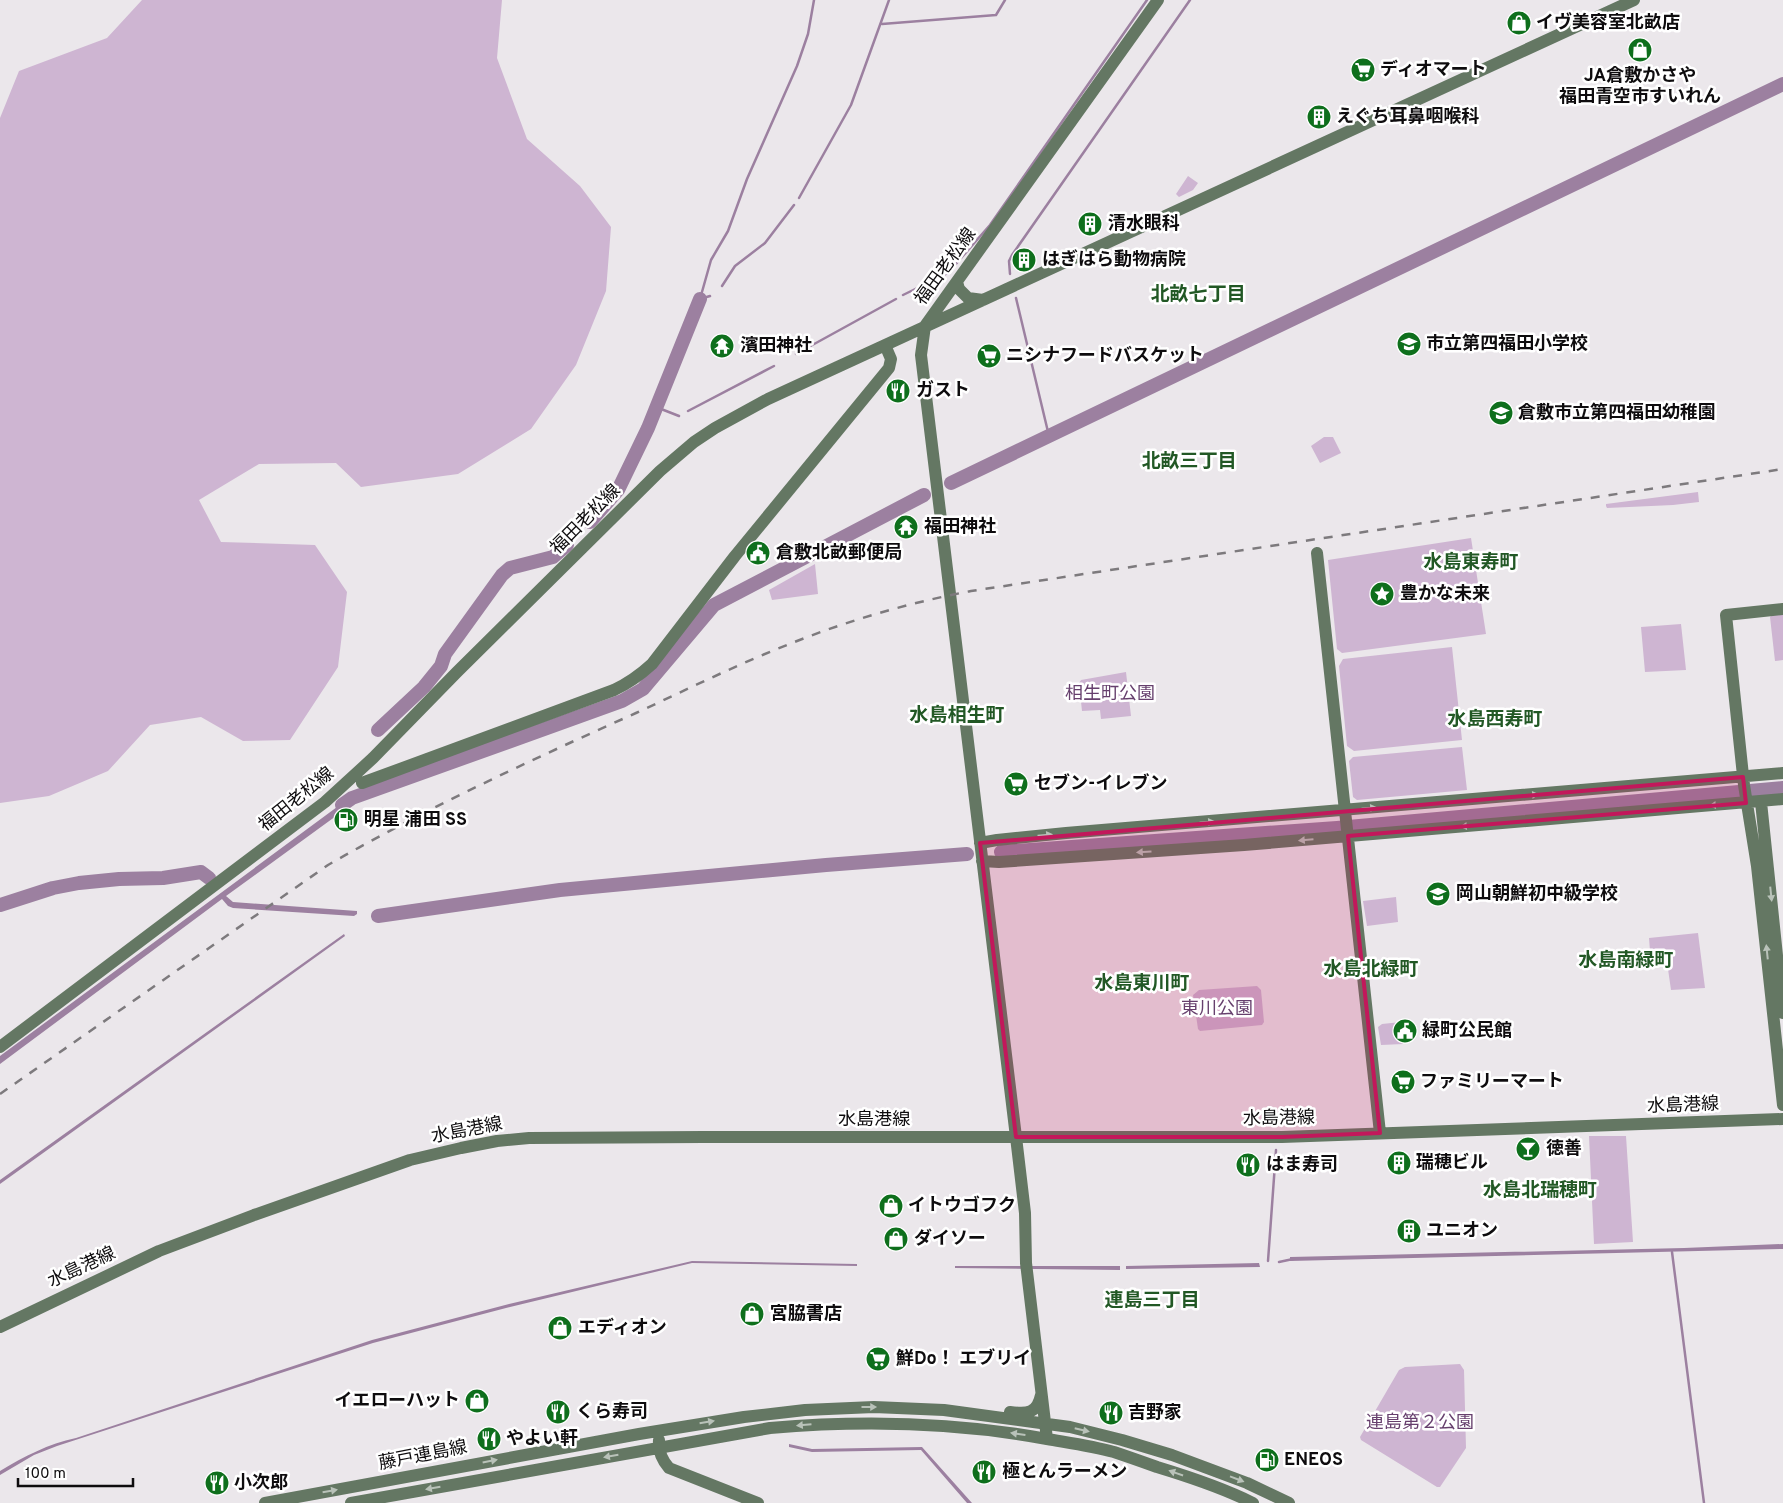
<svg xmlns="http://www.w3.org/2000/svg" width="1783" height="1503" viewBox="0 0 1783 1503" font-family="Overpass,'Noto Sans JP',sans-serif">
<style>
.green{fill:#ceb5d2}
.water{fill:#9c80a0}
.lines{fill:none;stroke-linecap:round;stroke-linejoin:round}
.stream{stroke:#9c80a0;stroke-width:2.5}
.river{stroke:#9c80a0;stroke-width:14}
.secondary{stroke:#647763;stroke-width:12}
.rail{stroke:#7d7a7d;stroke-width:2.5;stroke-dasharray:9 9;stroke-linecap:butt}
.oneway{fill:#b9c2b9}
.marked{fill:#c2185b;fill-opacity:0.2;stroke:#c2185b;stroke-width:4;stroke-linejoin:round}
.labels{text-anchor:middle;dominant-baseline:central;stroke-width:5;stroke-linejoin:round;paint-order:stroke}
.poi-label{font-size:18px;font-weight:bold;fill:#0e0c0e;stroke:#fff;text-anchor:start}
.street-label{font-size:18px;fill:#0e0c0e;stroke:#fff}
.park-label{font-size:18px;fill:#663f6d;stroke:#fff}
.neighbourhood-label{font-size:19px;font-weight:bold;fill:#225825;stroke:#fff}
</style>
<rect width="100%" height="100%" fill="#ebe7eb"/>
<!-- green -->
<path class="green" d="M142 0H502L497 58 527 139 580 186 611 227 606 291 576 365 531 429 458 474 361 487 336 463 259 464 199 500 221 542 315 545 347 592 338 667 290 740 243 741 201 717 150 725 108 771 49 796 0 803V118L19 71 107 38Z
M1188 176 1198 183 1193 190 1179 197 1176 194Z
M1324 437H1333L1341 453 1320 463 1311 446Z
M1698 492 1699 502 1673 505 1607 508 1606 506V504Z
M1471 538 1486 634 1342 653 1337 649 1328 560Z
M815 564 818 594 772 600 769 590Z
M1783 614V660L1775 661 1770 617 1772 615Z
M1681 624 1686 670 1645 672 1641 627Z
M1452 647 1462 740 1354 751 1347 746 1339 666 1343 659Z
M1126 672 1131 716 1101 719 1100 710 1082 711 1079 683 1081 680Z
M1462 747 1467 790 1357 800 1353 797 1349 761 1353 757Z
M1396 897 1398 922 1367 926 1363 901Z
M1698 933 1705 988 1671 990 1667 962 1651 964 1649 938Z
M1257 986 1261 990 1264 1022 1262 1025 1200 1031 1198 1029 1193 995 1199 990Z
M1401 1022 1403 1044 1381 1045 1378 1027 1382 1024Z
M1589 1136H1626L1633 1242 1594 1244Z
M1460 1364 1464 1370 1466 1448 1440 1487H1437L1361 1440 1360 1437 1399 1370 1405 1367Z"/>
<!-- water -->
<path class="water" d="M356 793 358 800 226 896 233 902 357 911V914L354 916 233 908 228 906 222 899 0 1064V1056Z
M344 934 345 936 0 1184V1180Z
M1783 1244V1249L1290 1261V1257L1684 1248Z
M692 1261 857 1264V1266L692 1263 506 1308 373 1343 57 1446 34 1455 0 1475V1471C25 1456 48 1444 76 1438L372 1340 509 1304Z
M1259 1263 1260 1267 1126 1269V1266Z
M955 1266H1120V1270L955 1268Z
M789 1444 812 1449 922 1447 972 1503H967L921 1450 812 1452 789 1447Z"/>
<g class="lines">
<!-- stream -->
<path class="stream" d="M882 24 996 15 1005 0
M799 198 851 105 889 0
M1010 274 1009 261 1012 255 1190 0
M722 286 735 266 765 243 794 205
M903 295 948 273 990 225 1147 0
M1016 298 1049 436
M700 299 711 260 728 231 747 179 797 66 808 34 814 0
M700 299 710 296
M796 354 896 299
M656 407 679 416
M688 411 774 366
M1748 787 1783 783
M1349 822 1740 788
M1001 847 1341 823
M378 916 377 911 559 887 858 858 966 850
M1672 1252 1704 1503
M1268 1261 1276 1150
M1279 1262 1293 1259"/>
<!-- river -->
<path class="river" d="M951 483 1783 84
M590 522 618 490 648 428 700 299
M378 730 424 687 441 666 445 654 502 575 510 568 553 557 567 545
M342 805 352 798 622 701 643 689 714 605 924 495
M1001 852 1337 828 1783 788
M0 905 53 888 79 883 119 879 163 878 201 872 209 878
M378 916 560 890 826 865 967 854"/>
<!-- secondary -->
<path class="secondary" d="M957 282 959 289 968 298 983 300
M1317 553 1380 1133
M1783 609 1726 615 1744 785 1757 866 1783 1105
M362 783 614 690C629 683 640 675 652 664L735 556 889 368 891 359 885 345
M1761 802 1783 1013
M980 843 997 840 1066 833 1783 773
M982 861 999 862 1244 845 1783 799
M0 1047 325 802 373 758 457 672 660 471 694 442 715 428 768 399 1634 0
M0 1327 159 1251 254 1215 410 1160 461 1148 497 1141 529 1138 703 1137H1282L1783 1119
M1010 1412C1027 1414 1037 1414 1041 1395
M1047 1439 1026 1263 1025 1213 1016 1137 921 355 925 326 1158 0
M659 1440C658 1451 662 1460 669 1468L758 1503
M265 1503 639 1434 744 1417 805 1410 874 1407 944 1410 1070 1427 1122 1440 1172 1455 1247 1483 1289 1503
M351 1503 770 1428C863 1420 955 1422 1047 1439 1070 1443 1092 1446 1114 1452 1129 1457 1143 1462 1157 1467 1190 1477 1223 1488 1253 1503"/>
<!-- rail -->
<path class="rail" d="M0 1094 328 865C427 808 531 760 636 713 686 690 736 665 787 645 846 621 908 603 971 591L1783 469"/>
</g>
<!-- one-way arrows -->
<defs><path id="oneway-solid" d="M-6-.8H1V-3.2L6.5 0L1 3.2V.8H-6Z" transform="scale(1.25)"/></defs>
<g class="oneway">
<use href="#oneway-solid" transform="translate(1531 795) rotate(-5)"/>
<use href="#oneway-solid" transform="translate(1717 805) rotate(175)"/>
<use href="#oneway-solid" transform="translate(1369 808) rotate(-5)"/>
<use href="#oneway-solid" transform="translate(1207 822) rotate(-5)"/>
<use href="#oneway-solid" transform="translate(1468 826) rotate(175)"/>
<use href="#oneway-solid" transform="translate(1045 835) rotate(-5)"/>
<use href="#oneway-solid" transform="translate(1306 840) rotate(175)"/>
<use href="#oneway-solid" transform="translate(1144 852) rotate(176)"/>
<use href="#oneway-solid" transform="translate(1771 894) rotate(84)"/>
<use href="#oneway-solid" transform="translate(1767 952) rotate(-96)"/>
<use href="#oneway-solid" transform="translate(869 1407)"/>
<use href="#oneway-solid" transform="translate(707 1422) rotate(-9)"/>
<use href="#oneway-solid" transform="translate(804 1425) rotate(175)"/>
<use href="#oneway-solid" transform="translate(1082 1430) rotate(13)"/>
<use href="#oneway-solid" transform="translate(1018 1434) rotate(-172)"/>
<use href="#oneway-solid" transform="translate(611 1456) rotate(170)"/>
<use href="#oneway-solid" transform="translate(490 1461) rotate(-11)"/>
<use href="#oneway-solid" transform="translate(1176 1473) rotate(-161)"/>
<use href="#oneway-solid" transform="translate(1237 1479) rotate(21)"/>
<use href="#oneway-solid" transform="translate(433 1488) rotate(170)"/>
<use href="#oneway-solid" transform="translate(330 1491) rotate(-10)"/>
</g>
<!-- marked area -->
<path class="marked" d="M1743 777 1746 803 1348 836 1380 1133 1282 1137H1016L980 843Z"/>
<!-- icons -->
<defs>
<symbol id="shop-disc" viewBox="-11 -11 22 22"><circle r="9.5" fill="#0e6f1c" stroke="#fff"/><path d="M-5-2.5h2.3a2.7 3.5 0 0 1 5.4 0H5L5.5 6h-11ZM-1.5-2.5h3a1.5 2.3 0 0 0-3 0Z" fill="#fff"/></symbol>
<symbol id="supermarket-disc" viewBox="-11 -11 22 22"><circle r="9.5" fill="#0e6f1c" stroke="#fff"/><path d="M-6-5.5h2.5l.6 2H6L4.5 2H-2.5L-4.4-4H-6ZM-1.5 3.2a1.3 1.3 0 1 0 .1 0ZM3 3.2a1.3 1.3 0 1 0 .1 0Z" fill="#fff"/></symbol>
<symbol id="building-disc" viewBox="-11 -11 22 22"><circle r="9.5" fill="#0e6f1c" stroke="#fff"/><path d="M-4-6H4V6H1V3H-1V6H-4ZM-2.5-4.3h1.7v1.8h-1.7ZM.8-4.3h1.7v1.8H.8ZM-2.5-1h1.7V.8h-1.7ZM.8-1h1.7V.8H.8Z" fill="#fff"/></symbol>
<symbol id="school-disc" viewBox="-11 -11 22 22"><circle r="9.5" fill="#0e6f1c" stroke="#fff"/><path d="M0-5L7-2L0 1L-7-2ZM-4 1L0 2.5L4 1V4Q0 6-4 4Z" fill="#fff"/></symbol>
<symbol id="temple-disc" viewBox="-11 -11 22 22"><circle r="9.5" fill="#0e6f1c" stroke="#fff"/><path d="M0-6L5-2H3V0L6.5 2.5H4V6H1.5V3h-3V6H-4V2.5H-6.5L-3 0V-2H-5Z" fill="#fff"/></symbol>
<symbol id="restaurant-disc" viewBox="-11 -11 22 22"><circle r="9.5" fill="#0e6f1c" stroke="#fff"/><path d="M-5-6h1v4h1v-4h1v4h1v-4h1v5L-1.5 .5V6h-2V.5L-5-1ZM5-6V6H3V1.5H1.5Q1.5-4 5-6Z" fill="#fff"/></symbol>
<symbol id="civic-disc" viewBox="-11 -11 22 22"><circle r="9.5" fill="#0e6f1c" stroke="#fff"/><path d="M-.6-6.5H3V-4.5H.6V-3L4-1V1h2V6H-6V1h2V-1L-.6-3ZM-1.2 2.5V6h2.4V2.5Z" fill="#fff"/></symbol>
<symbol id="sight-disc" viewBox="-11 -11 22 22"><circle r="9.5" fill="#0e6f1c" stroke="#fff"/><path d="M0-6L1.8-2.2L6-1.7L2.9 1.2L3.7 5.4L0 3.3L-3.7 5.4L-2.9 1.2L-6-1.7L-1.8-2.2Z" fill="#fff"/></symbol>
<symbol id="fuel-disc" viewBox="-11 -11 22 22"><circle r="9.5" fill="#0e6f1c" stroke="#fff"/><path d="M-5.5-6h7V0h2V4h1.3V-2.5L3-4.5l.8-.8L6-3V5H2.5V1h-1V6h-7ZM-4.2-4.7v3.2H.2V-4.7Z" fill="#fff"/></symbol>
<symbol id="bar-disc" viewBox="-11 -11 22 22"><circle r="9.5" fill="#0e6f1c" stroke="#fff"/><path d="M-6-5H6L.8 .8V4.5H3.5V6h-7V4.5H-.8V.8Z" fill="#fff"/></symbol>
</defs>
<g fill-rule="evenodd">
<use href="#shop-disc" x="1505" y="9" width="28" height="28"/>
<use href="#shop-disc" x="1626" y="36" width="28" height="28"/>
<use href="#supermarket-disc" x="1349" y="56" width="28" height="28"/>
<use href="#building-disc" x="1305" y="103" width="28" height="28"/>
<use href="#building-disc" x="1076" y="210" width="28" height="28"/>
<use href="#building-disc" x="1010" y="246" width="28" height="28"/>
<use href="#school-disc" x="1395" y="330" width="28" height="28"/>
<use href="#temple-disc" x="708" y="332" width="28" height="28"/>
<use href="#supermarket-disc" x="975" y="342" width="28" height="28"/>
<use href="#restaurant-disc" x="884" y="377" width="28" height="28"/>
<use href="#school-disc" x="1487" y="399" width="28" height="28"/>
<use href="#temple-disc" x="892" y="513" width="28" height="28"/>
<use href="#civic-disc" x="744" y="539" width="28" height="28"/>
<use href="#sight-disc" x="1368" y="580" width="28" height="28"/>
<use href="#supermarket-disc" x="1002" y="770" width="28" height="28"/>
<use href="#fuel-disc" x="332" y="806" width="28" height="28"/>
<use href="#school-disc" x="1424" y="880" width="28" height="28"/>
<use href="#civic-disc" x="1391" y="1017" width="28" height="28"/>
<use href="#supermarket-disc" x="1389" y="1068" width="28" height="28"/>
<use href="#bar-disc" x="1514" y="1135" width="28" height="28"/>
<use href="#building-disc" x="1385" y="1149" width="28" height="28"/>
<use href="#restaurant-disc" x="1234" y="1151" width="28" height="28"/>
<use href="#shop-disc" x="877" y="1192" width="28" height="28"/>
<use href="#building-disc" x="1395" y="1217" width="28" height="28"/>
<use href="#shop-disc" x="882" y="1225" width="28" height="28"/>
<use href="#shop-disc" x="738" y="1300" width="28" height="28"/>
<use href="#shop-disc" x="546" y="1314" width="28" height="28"/>
<use href="#supermarket-disc" x="864" y="1345" width="28" height="28"/>
<use href="#shop-disc" x="463" y="1387" width="28" height="28"/>
<use href="#restaurant-disc" x="544" y="1398" width="28" height="28"/>
<use href="#restaurant-disc" x="1097" y="1399" width="28" height="28"/>
<use href="#restaurant-disc" x="475" y="1425" width="28" height="28"/>
<use href="#fuel-disc" x="1253" y="1446" width="28" height="28"/>
<use href="#restaurant-disc" x="970" y="1458" width="28" height="28"/>
<use href="#restaurant-disc" x="203" y="1469" width="28" height="28"/>
</g>
<g class="labels">
<!-- poi labels -->
<g class="poi-label">
<text x="1536" y="23">イヴ美容室北畝店</text>
<text x="1380" y="70">ディオマート</text>
<text x="1640" y="76" text-anchor="middle">JA倉敷かさや<tspan x="1640" dy="21">福田青空市すいれん</tspan></text>
<text x="1336" y="117">えぐち耳鼻咽喉科</text>
<text x="1108" y="224">清水眼科</text>
<text x="1042" y="260">はぎはら動物病院</text>
<text x="1426" y="344">市立第四福田小学校</text>
<text x="740" y="346">濱田神社</text>
<text x="1006" y="356">ニシナフードバスケット</text>
<text x="916" y="391">ガスト</text>
<text x="1518" y="413">倉敷市立第四福田幼稚園</text>
<text x="924" y="527">福田神社</text>
<text x="776" y="553">倉敷北畝郵便局</text>
<text x="1400" y="594">豊かな未来</text>
<text x="1034" y="784">セブン-イレブン</text>
<text x="364" y="820">明星 浦田 SS</text>
<text x="1456" y="894">岡山朝鮮初中級学校</text>
<text x="1422" y="1031">緑町公民館</text>
<text x="1420" y="1082">ファミリーマート</text>
<text x="1546" y="1149">徳善</text>
<text x="1416" y="1163">瑞穂ビル</text>
<text x="1266" y="1165">はま寿司</text>
<text x="908" y="1206">イトウゴフク</text>
<text x="1426" y="1231">ユニオン</text>
<text x="914" y="1239">ダイソー</text>
<text x="770" y="1314">宮脇書店</text>
<text x="578" y="1328">エディオン</text>
<text x="896" y="1359">鮮Do！ エブリイ</text>
<text x="460" y="1401" text-anchor="end">イエローハット</text>
<text x="576" y="1412">くら寿司</text>
<text x="1128" y="1413">吉野家</text>
<text x="506" y="1439">やよい軒</text>
<text x="1284" y="1460">ENEOS</text>
<text x="1002" y="1472">極とんラーメン</text>
<text x="234" y="1483">小次郎</text>
</g>
<!-- street labels -->
<g class="street-label">
<text transform="translate(946 267) rotate(-54)">福田老松線</text>
<text transform="translate(586 520) rotate(-45)">福田老松線</text>
<text transform="translate(297 800) rotate(-39)">福田老松線</text>
<text transform="translate(1683 1106) rotate(-2)">水島港線</text>
<text transform="translate(1279 1119) rotate(-1)">水島港線</text>
<text x="874" y="1120">水島港線</text>
<text transform="translate(467 1131) rotate(-11)">水島港線</text>
<text transform="translate(82 1268) rotate(-25)">水島港線</text>
<text transform="translate(423 1456) rotate(-11)">藤戸連島線</text>
</g>
<!-- park labels -->
<g class="park-label">
<text x="1110" y="694">相生町公園</text>
<text x="1217" y="1009">東川公園</text>
<text x="1420" y="1423">連島第２公園</text>
</g>
<!-- neighbourhood labels -->
<g class="neighbourhood-label">
<text x="1198" y="295">北畝七丁目</text>
<text x="1189" y="462">北畝三丁目</text>
<text x="1471" y="563">水島東寿町</text>
<text x="957" y="716">水島相生町</text>
<text x="1495" y="720">水島西寿町</text>
<text x="1626" y="961">水島南緑町</text>
<text x="1371" y="970">水島北緑町</text>
<text x="1142" y="984">水島東川町</text>
<text x="1540" y="1191">水島北瑞穂町</text>
<text x="1152" y="1301">連島三丁目</text>
</g>
</g>
<!-- scale -->
<path d="M18 1478v8h115v-8" fill="none" stroke="#0e0c0e" stroke-width="2.5"/>
<text x="25" y="1478" font-size="15" fill="#0e0c0e" stroke="#ffffff" stroke-width="4" paint-order="stroke">100 m</text>
</svg>
